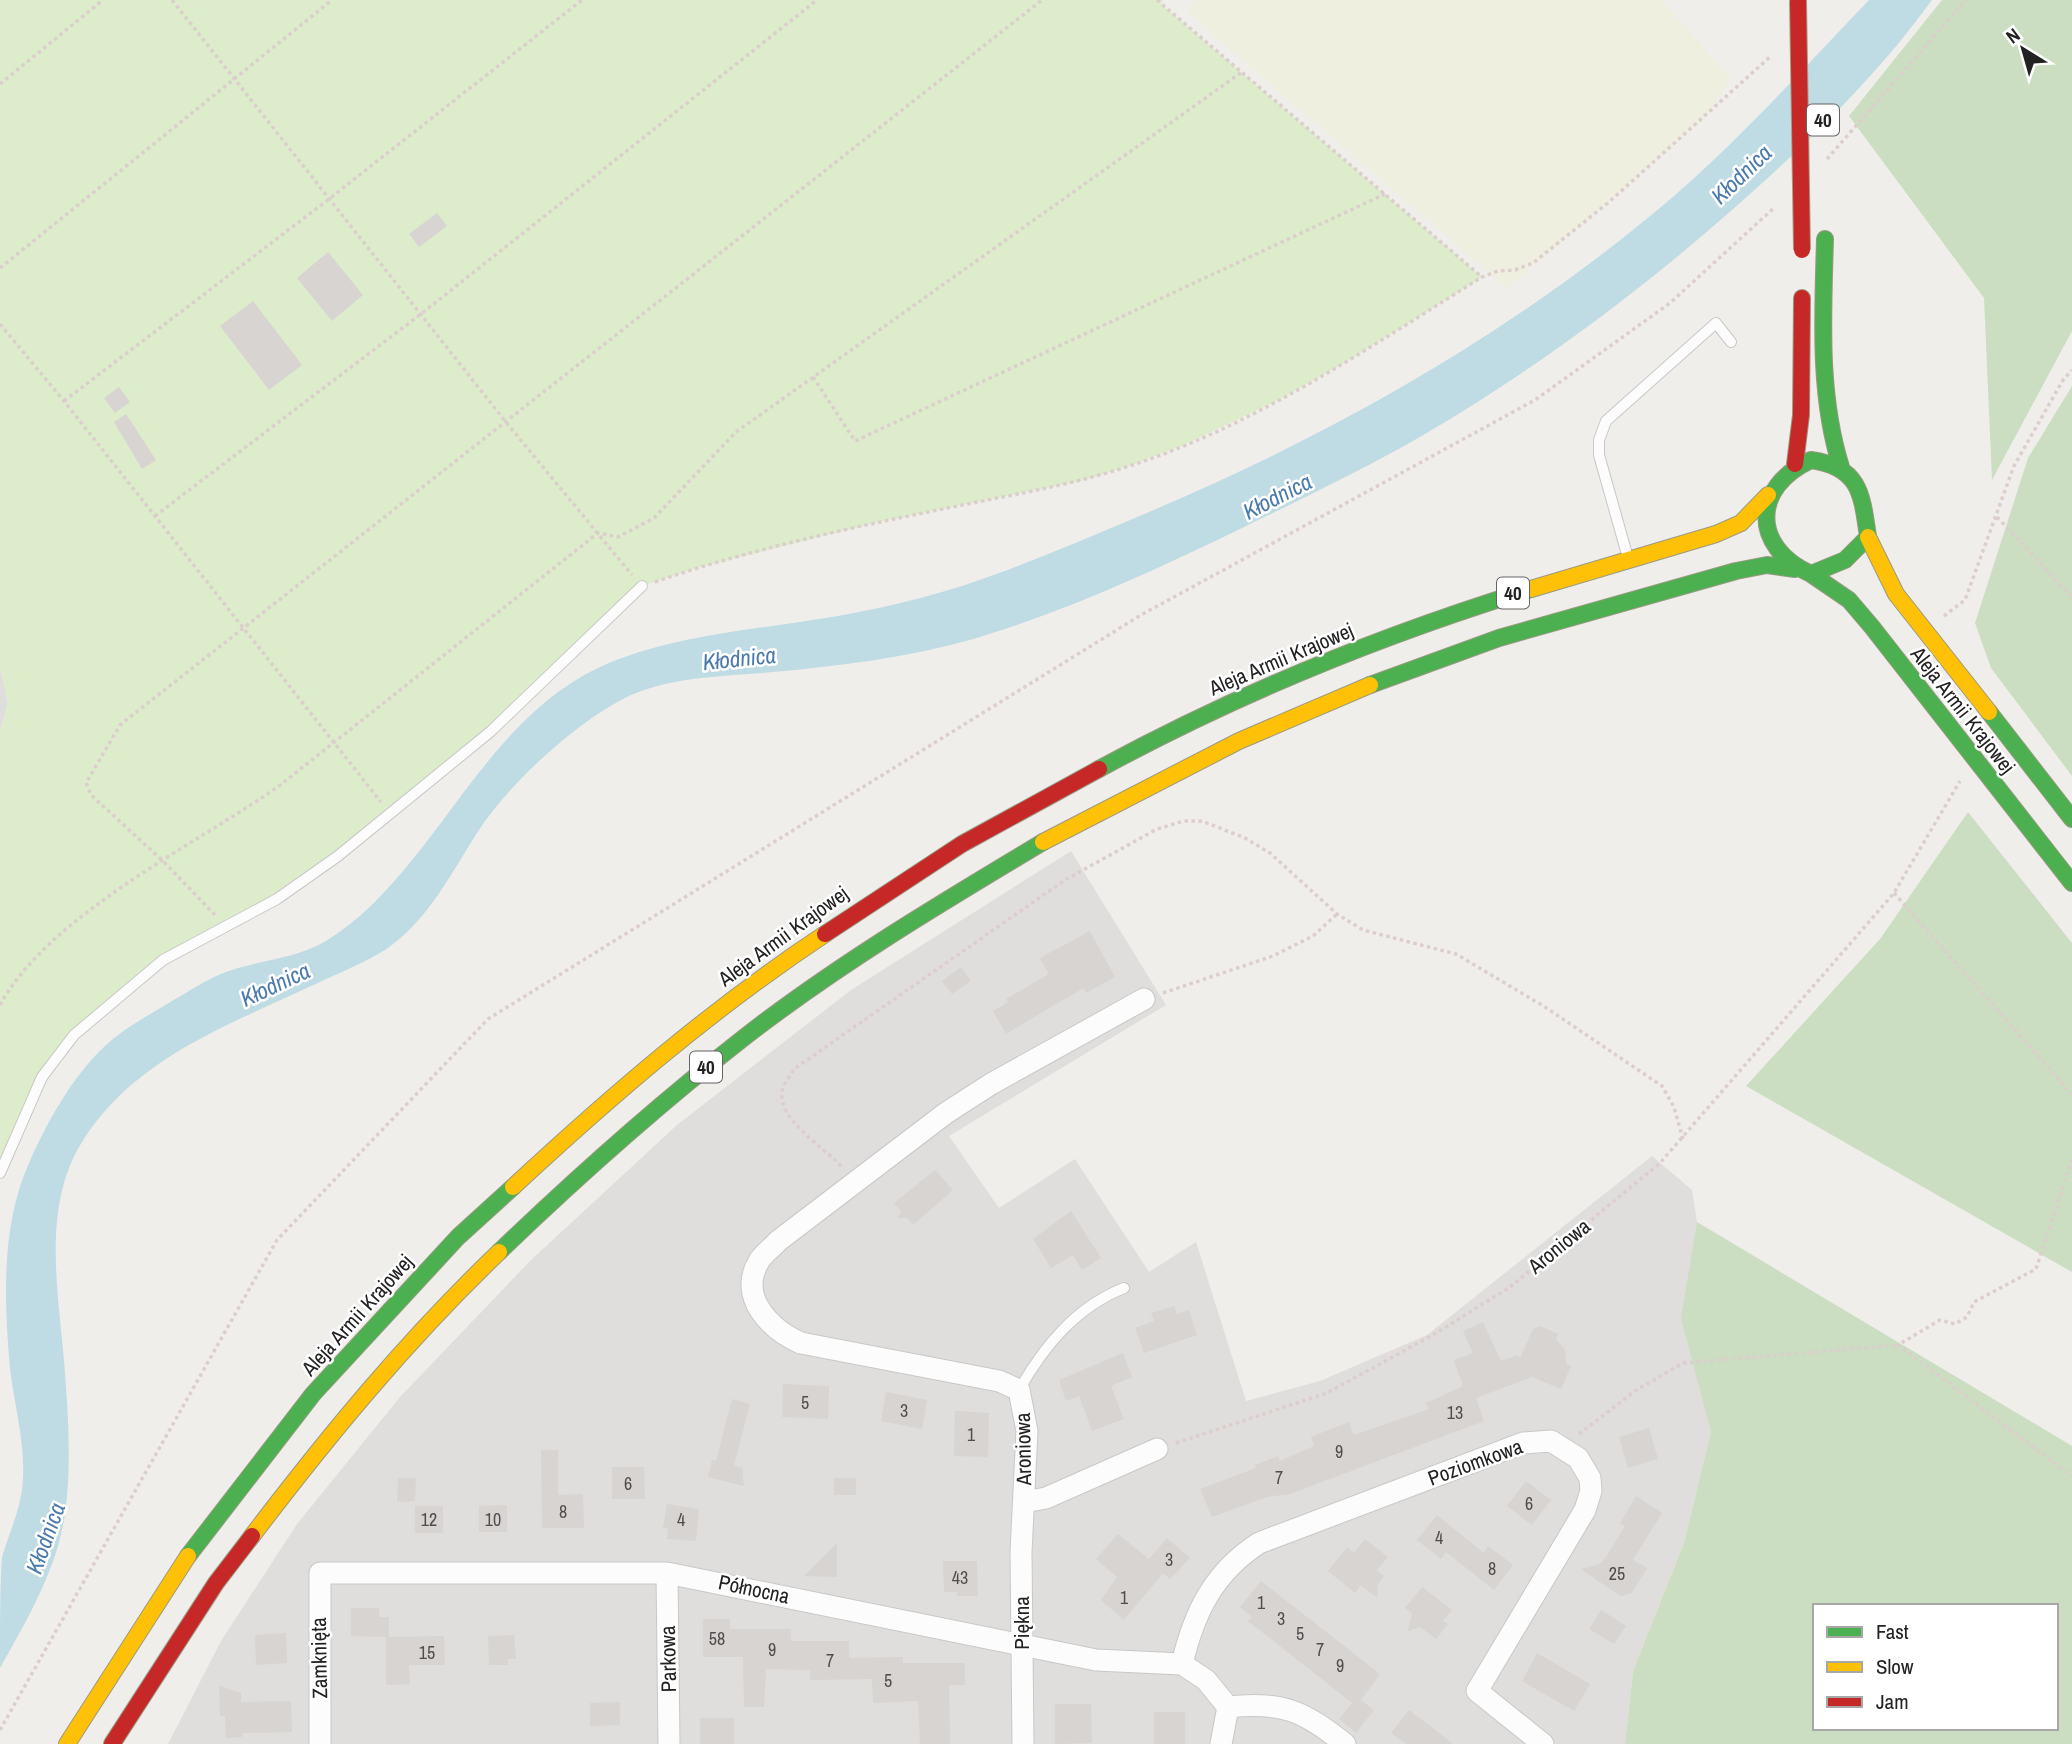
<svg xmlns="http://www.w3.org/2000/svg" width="2072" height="1744" viewBox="0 0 2072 1744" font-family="'Archivo Narrow',sans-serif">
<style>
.residential{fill:#dfdedc}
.farmland{fill:#efefdf}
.grass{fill:#ddeccb}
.forest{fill:#cbdec1;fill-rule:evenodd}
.water{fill:#bfdbe3}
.building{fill:#d7d4d2}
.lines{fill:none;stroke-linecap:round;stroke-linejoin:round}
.lane-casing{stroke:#c9c8c7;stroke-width:12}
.street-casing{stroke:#c9c8c7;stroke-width:23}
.fast-casing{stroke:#999a82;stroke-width:18}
.slow-casing{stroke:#999a82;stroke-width:18}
.jam-casing{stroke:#999a82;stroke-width:18}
.path{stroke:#dccecd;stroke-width:3.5;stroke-dasharray:3.5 3.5;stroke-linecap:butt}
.lane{stroke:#fdfcfc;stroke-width:10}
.street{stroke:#fdfcfc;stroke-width:21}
.fast{stroke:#4caf50;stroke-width:16}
.slow{stroke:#ffc107;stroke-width:16}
.jam{stroke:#c62828;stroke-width:16}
.jam-bridge-casing{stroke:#a79c86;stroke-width:18;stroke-linecap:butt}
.jam-bridge{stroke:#c62828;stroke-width:16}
.labels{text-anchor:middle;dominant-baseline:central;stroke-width:5;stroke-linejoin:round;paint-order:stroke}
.number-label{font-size:18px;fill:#4f4e4e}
.shield{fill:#fff;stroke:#646464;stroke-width:2}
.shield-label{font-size:19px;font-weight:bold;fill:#222}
.street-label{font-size:21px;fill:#222;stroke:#fff}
.water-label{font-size:23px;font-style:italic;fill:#4a7aab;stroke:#fff}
</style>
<rect width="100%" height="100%" fill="#f0eeeb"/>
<!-- residential -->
<path class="residential" d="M0 667 8 703 0 732Z
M1071 851 1166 1005 949 1136 999 1208 1075 1159 1149 1272 1196 1242 1246 1401 1320 1381 1427 1335 1652 1156 1692 1190 1697 1222 1693 1252 1699 1380 1711 1432 1684 1543 1633 1671 1625 1744H168L221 1641 297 1524 400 1397 531 1260 677 1125 851 990Z"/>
<!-- farmland -->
<path class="farmland" d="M1198 0H1661L1731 78 1707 116 1507 288 1187 12Z"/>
<!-- grass -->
<path class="grass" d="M0 0H1163L1161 4 1482 277 1344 363 1280 399 1186 444 1126 467 1085 480 879 522 693 569 642 586 490 732 277 899 192 943 106 1007 42 1077 0 1159V732L8 703 0 667Z"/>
<!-- forest -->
<path class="forest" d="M1942 0H2072V331L1992 480 1984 298 1849 116Z
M2072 386V776L1991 668 1975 623 2028 458Z
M1968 812 2072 943V1272L1746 1086 1880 939Z
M1697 1222 2072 1446V1744H1625L1633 1671 1684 1543 1711 1432 1681 1318ZM1815 1606H2056V1728H1815Z"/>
<!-- water -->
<path class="water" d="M1869 0H1932C1880 72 1816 135 1750 194 1650 284 1541 366 1425 434 1365 469 1301 499 1238 530 1151 572 1060 614 966 641 903 658 839 666 773 672 723 677 669 676 623 699 573 725 510 783 479 830 451 873 429 920 385 950 366 962 343 971 322 981 236 1022 135 1056 82 1142 42 1206 58 1289 64 1361 68 1411 72 1464 65 1514 57 1569 27 1620 0 1668 0 1639 0 1583 2 1557 10 1530 22 1507 23 1478 25 1441 14 1404 10 1368 4 1302 1 1225 29 1163 46 1124 72 1077 104 1047 124 1028 149 1015 172 1001 188 992 204 981 221 974 255 960 294 960 326 941 432 876 479 724 598 668 661 639 732 632 800 622 855 614 908 603 962 586 1023 566 1082 540 1142 515 1334 434 1515 332 1674 196 1744 135 1805 67 1869 0Z"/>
<!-- building -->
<path class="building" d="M437 213 447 226 419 247 409 234Z
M328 252 363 295 332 321 297 278Z
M253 301 302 365 269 390 220 326Z
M119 387 130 402 115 413 104 398Z
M126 414 156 460 142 469 114 422Z
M1090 931 1115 977 1086 993 1084 988 1066 998 1006 1034 993 1011 1008 1002 1006 999 1049 974 1040 958Z
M961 967 971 981 952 994 942 981Z
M935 1170 953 1190 913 1225 907 1218H898L901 1211 894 1203Z
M1071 1211 1101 1258 1082 1270 1073 1255 1051 1268 1033 1239Z
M1174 1306 1177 1314 1189 1310 1197 1335 1144 1353 1135 1328 1154 1321 1151 1313Z
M1483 1322 1501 1361 1518 1355 1520 1358 1533 1329 1540 1326 1558 1334 1556 1339 1565 1350 1566 1364 1571 1366 1561 1389 1532 1377 1476 1398 1484 1421 1290 1494 1267 1497 1212 1517 1200 1489 1256 1468 1255 1465 1278 1456 1280 1461 1314 1446 1311 1437 1349 1422 1354 1435 1429 1409 1426 1403 1463 1386 1454 1360 1473 1353 1463 1331Z
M1123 1353 1132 1377 1111 1386 1124 1419 1092 1431 1079 1396 1066 1401 1059 1380Z
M783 1384 829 1386 828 1419 782 1417Z
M886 1392 927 1400 922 1429 881 1421Z
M732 1399 750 1404 734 1465 742 1468 744 1486 708 1477 712 1460 716 1461Z
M955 1411 989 1413 988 1457 954 1456Z
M1649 1428 1658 1459 1628 1468 1619 1437Z
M541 1450H558V1495L583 1494 584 1528H542Z
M612 1467H644L645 1499H612Z
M398 1478H416L415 1501 397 1502Z
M834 1478H856V1495H834Z
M1526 1481 1551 1500 1532 1525 1507 1506Z
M1636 1496 1662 1513 1633 1560 1647 1568 1632 1593 1620 1596 1581 1569 1600 1564 1606 1557 1625 1526 1620 1523Z
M667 1504 699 1509 696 1541 667 1539 668 1528H663Z
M507 1505V1532H479V1506Z
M415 1506H443V1533H415Z
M1437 1515 1484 1553 1488 1546 1513 1565 1494 1590 1446 1552 1441 1559 1417 1540Z
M1118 1534 1149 1559 1167 1538 1190 1558 1170 1579 1163 1573 1124 1620 1101 1600 1117 1577 1096 1559Z
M1365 1539 1388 1557 1377 1570 1384 1576 1378 1584 1377 1598 1361 1585 1355 1593 1328 1571 1347 1547 1354 1553Z
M837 1543V1577L804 1576Z
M943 1561H977L978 1596H957V1592H944Z
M1261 1581 1380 1674 1361 1700 1374 1710 1356 1733 1339 1719 1352 1703 1248 1621 1252 1617 1240 1607Z
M1422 1587 1452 1610 1443 1621 1448 1624 1436 1639 1420 1627 1408 1631 1412 1613 1405 1608Z
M351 1608H379V1617H389V1637L351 1636Z
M1601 1610 1626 1626 1614 1644 1589 1629Z
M703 1619H730V1629H791V1641H849V1658L903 1657V1663H965V1685H949L950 1744H920L918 1701 873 1703 872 1679 810 1680V1670L766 1669 764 1707H744L743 1657H703Z
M286 1633 287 1663 256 1665 255 1635Z
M514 1635 516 1659H508V1665H489L488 1636Z
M444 1636 445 1665H409L410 1684 386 1685V1637Z
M1537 1653 1590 1684 1574 1711 1522 1681Z
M219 1686 241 1693V1702L291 1701 292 1732 242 1733V1737L226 1738 225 1716H220Z
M620 1702V1725L590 1726V1703Z
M1055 1704H1091L1092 1743 1055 1744Z
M1409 1710 1429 1725 1453 1744H1406L1391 1733Z
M1154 1712H1185V1744H1154Z
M700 1718H734V1744H700Z"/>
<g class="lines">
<defs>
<path id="lane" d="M1628 558 1599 455V440L1606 421 1716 323 1731 342
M0 1173 42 1077 74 1035 163 960 277 899 338 856 490 732 642 586
M1019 1390C1044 1346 1076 1307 1124 1288"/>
<path id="street" d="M1024 1502 1046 1498 1157 1449
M667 1573 669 1744
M1182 1664C1194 1613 1213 1573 1259 1543L1523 1443 1551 1441 1578 1458 1590 1478 1591 1491 1585 1510 1477 1691 1543 1744
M1182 1664 1206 1680 1228 1707 1221 1744
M1228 1707C1283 1701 1303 1711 1345 1744
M320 1744V1573H667L1096 1660 1182 1664
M1023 1744 1021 1552 1027 1431 1019 1390 999 1381 801 1343C771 1330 737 1297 759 1261 763 1254 772 1248 778 1241L946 1113 991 1084 1144 999"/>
<path id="fast" d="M1825 239C1823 315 1818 394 1841 467
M1811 460C1860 467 1862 494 1868 537L1845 560 1811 574C1751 547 1752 487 1811 460Z
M1811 574 1849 600 1872 627 2072 883
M1370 685 1499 638 1736 571 1767 565 1795 569
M1989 712 2072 819
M1099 769C1235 695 1382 635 1531 589
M499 1252C578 1176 659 1104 746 1036 839 964 941 903 1043 842
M188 1556 313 1394 458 1237 513 1187"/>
<path id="slow" d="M1868 537 1896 594 1989 712
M1531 589 1716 534 1741 523 1768 495
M1043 842 1239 741 1370 685
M513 1187C611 1096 713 1008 825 934
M252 1536C328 1436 408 1339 499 1252
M67 1744 188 1556"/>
<path id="jam" d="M1795 464 1801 415 1802 298
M825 934 962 844 1099 769
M112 1744 216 1583 252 1536"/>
</defs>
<!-- lane casing -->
<use href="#lane" class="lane-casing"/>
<!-- street casing -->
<use href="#street" class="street-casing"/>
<!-- fast casing -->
<use href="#fast" class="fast-casing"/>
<!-- slow casing -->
<use href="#slow" class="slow-casing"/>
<!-- jam casing -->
<use href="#jam" class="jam-casing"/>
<!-- path -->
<path class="path" d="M172 0 505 421 632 575
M1157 0 1482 277
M0 84 103 0
M1827 159 1966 0
M0 268 332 0
M0 324 64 401 381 802
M813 377 855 441 1385 194
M64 401 329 199 582 0
M155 516 421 314 817 0
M1997 517 2072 597
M655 582C751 549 853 527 953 507 1010 495 1067 486 1123 468 1250 429 1370 347 1482 277L1498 271 1515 270 1533 263 1609 202 1771 56
M1944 616 1965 600 2014 466 2063 380 2072 370
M1894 893 2072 1094
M215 915 163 861 91 795 86 783 120 725 1042 0
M1163 993 1273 956 1313 936 1337 914
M0 1005C49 915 195 845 279 786L598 533 618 537 654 518 736 432 1242 72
M2072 1159 2036 1269 1974 1302 1967 1317 1955 1324 1940 1320 1898 1345 2072 1476
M841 1166C823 1146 774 1118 783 1088 785 1082 791 1075 794 1069L1065 880 1157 829 1184 821H1202L1245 838 1270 853 1337 914 1363 930 1456 954 1545 1007 1662 1086 1674 1107 1683 1139
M1579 1434 1635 1391 1683 1363 1898 1345
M1176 1443 1327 1393 1438 1332 1510 1287 1660 1163 1894 893 1960 781
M0 1730 277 1240 488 1019 1141 615 1535 400 1670 303 1775 207"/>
<!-- lane -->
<use href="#lane" class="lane"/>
<!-- street -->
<use href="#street" class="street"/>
<!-- fast -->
<use href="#fast" class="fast"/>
<!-- slow -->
<use href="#slow" class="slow"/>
<!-- jam -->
<use href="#jam" class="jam"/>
<defs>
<path id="jam-bridge" d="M1798 0 1802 250"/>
</defs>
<!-- jam-bridge casing -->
<use href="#jam-bridge" class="jam-bridge-casing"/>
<!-- jam-bridge -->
<use href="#jam-bridge" class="jam-bridge"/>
</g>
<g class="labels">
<!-- number labels -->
<g class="number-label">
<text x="805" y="1402">5</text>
<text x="904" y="1410">3</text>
<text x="1455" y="1412">13</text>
<text x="971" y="1434">1</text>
<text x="1339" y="1451">9</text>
<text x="1279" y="1477">7</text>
<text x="628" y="1483">6</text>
<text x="1529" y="1503">6</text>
<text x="563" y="1511">8</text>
<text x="429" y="1519">12</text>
<text x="493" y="1519">10</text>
<text x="681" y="1519">4</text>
<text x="1439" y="1537">4</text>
<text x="1169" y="1559">3</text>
<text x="1492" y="1568">8</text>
<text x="1617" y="1573">25</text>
<text x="960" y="1577">43</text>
<text x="1124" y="1597">1</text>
<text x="1261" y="1602">1</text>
<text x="1281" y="1618">3</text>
<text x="1300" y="1633">5</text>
<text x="717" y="1638">58</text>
<text x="772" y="1649">9</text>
<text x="1320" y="1649">7</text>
<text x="427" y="1652">15</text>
<text x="830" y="1660">7</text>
<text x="1340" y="1665">9</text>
<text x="888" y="1680">5</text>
</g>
<!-- shield labels -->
<g class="shield">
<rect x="1807" y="104.5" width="32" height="31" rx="5"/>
<rect x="1497" y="577.5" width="32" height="31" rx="5"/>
<rect x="690" y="1051.5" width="32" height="31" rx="5"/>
</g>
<g class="shield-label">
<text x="1823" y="120">40</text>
<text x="1513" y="593">40</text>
<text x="706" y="1067">40</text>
</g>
<!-- street labels -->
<g class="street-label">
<text transform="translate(1281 659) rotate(-23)">Aleja Armii Krajowej</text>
<text transform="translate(1963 710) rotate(52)">Aleja Armii Krajowej</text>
<text transform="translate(783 936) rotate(-36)">Aleja Armii Krajowej</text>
<text transform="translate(1559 1246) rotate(-39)">Aroniowa</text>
<text transform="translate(357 1315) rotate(-48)">Aleja Armii Krajowej</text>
<text transform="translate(1023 1449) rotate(-91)">Aroniowa</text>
<text transform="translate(1475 1462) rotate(-20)">Poziomkowa</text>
<text transform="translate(754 1589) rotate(12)">Północna</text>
<text transform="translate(1021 1623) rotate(-90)">Piękna</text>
<text transform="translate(319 1658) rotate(-91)">Zamknięta</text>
<text transform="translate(668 1659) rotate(-91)">Parkowa</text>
</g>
<!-- water labels -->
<g class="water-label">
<text transform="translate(1741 174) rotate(-44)">Kłodnica</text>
<text transform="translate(1277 496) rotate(-27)">Kłodnica</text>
<text transform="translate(739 658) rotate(-6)">Kłodnica</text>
<text transform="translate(275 984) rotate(-25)">Kłodnica</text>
<text transform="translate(45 1538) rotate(-70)">Kłodnica</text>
</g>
</g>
<!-- legend -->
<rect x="1813" y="1604" width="245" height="126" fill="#ffffff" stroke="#a7a7a7" stroke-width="2"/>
<rect x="1827" y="1627" width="35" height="10" fill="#4caf50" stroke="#a7a7a7" stroke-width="2"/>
<text x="1876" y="1639" font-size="21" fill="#222222">Fast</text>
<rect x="1827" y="1662" width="35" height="10" fill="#ffc107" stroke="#a7a7a7" stroke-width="2"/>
<text x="1876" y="1674" font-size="21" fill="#222222">Slow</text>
<rect x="1827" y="1697" width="35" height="10" fill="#c62828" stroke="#a7a7a7" stroke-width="2"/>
<text x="1876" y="1709" font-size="21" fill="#222222">Jam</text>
<!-- north arrow -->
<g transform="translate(2023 49) rotate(323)" stroke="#ffffff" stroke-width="5" paint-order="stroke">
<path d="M0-5L12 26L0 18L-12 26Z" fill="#222222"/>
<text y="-10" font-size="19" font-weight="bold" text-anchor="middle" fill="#222222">N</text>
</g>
</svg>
